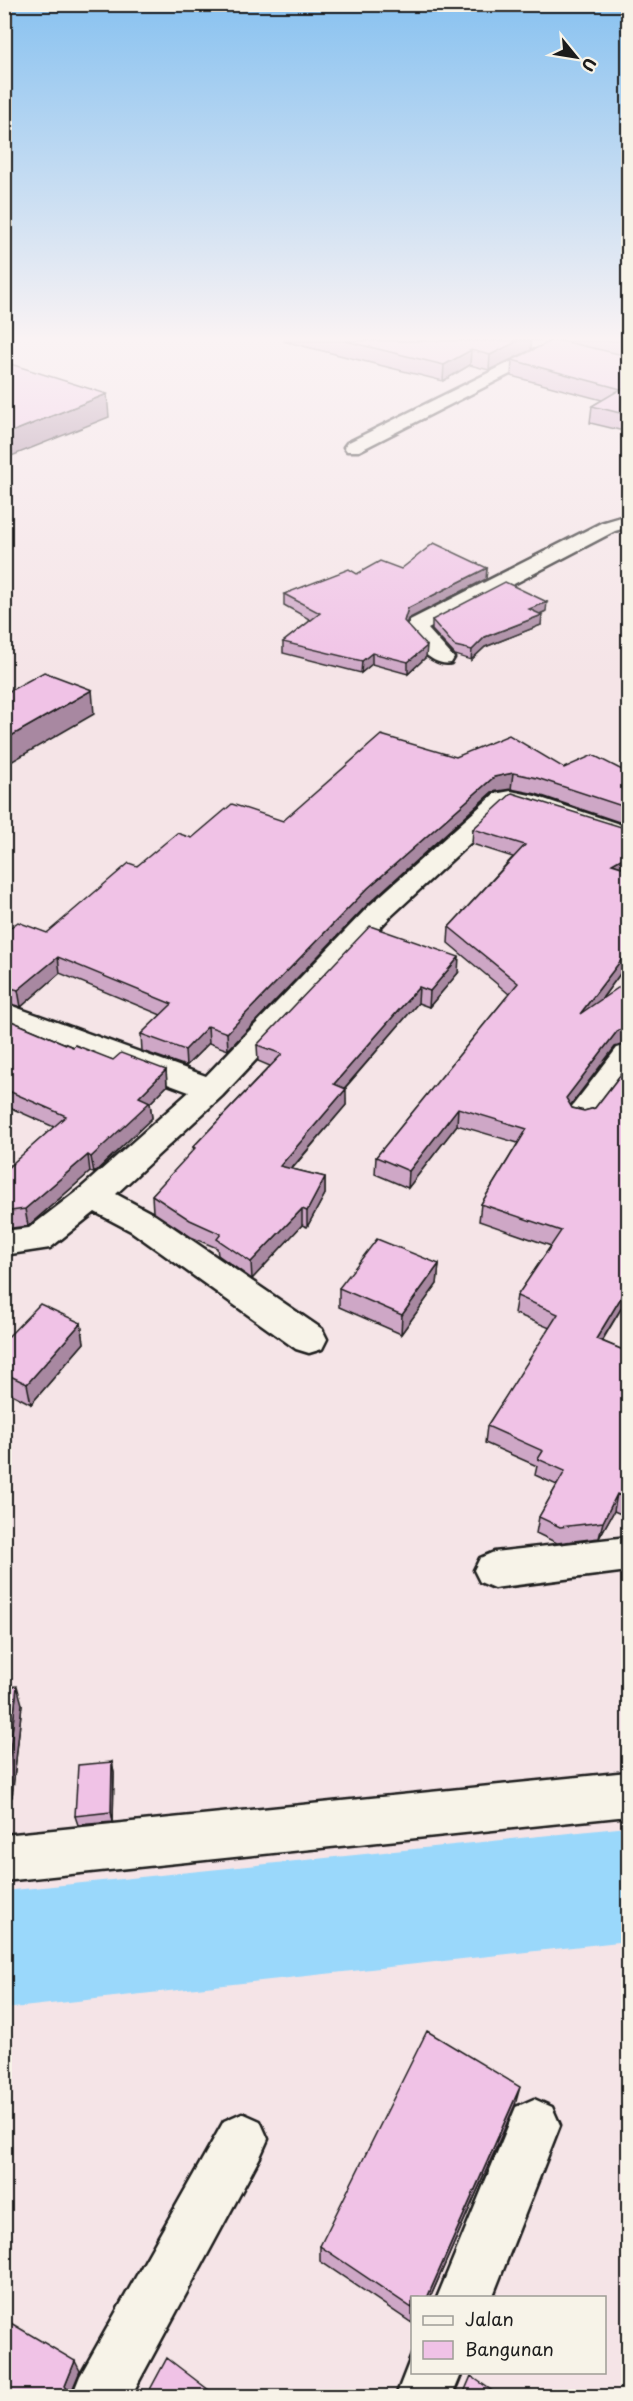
<svg xmlns="http://www.w3.org/2000/svg" width="633" height="2401" viewBox="0 0 633 2401" font-family="'Playpen Sans',sans-serif">
<style>
.lines{fill:none;stroke-linecap:round;stroke-linejoin:round}
.river{fill:#9ad8fb;fill-rule:evenodd}
.minor-casing{stroke:#1c1c1c;stroke-width:5}
.major-casing{stroke:#1c1c1c;stroke-width:5}
.minor{fill:#f7f3e8;fill-rule:evenodd}
.major{fill:#f7f3e8;fill-rule:evenodd}
.wall{fill:#cea7c6;stroke:#1c1c1c;stroke-width:1.5}
.shaded-wall{fill:#a888a1;stroke:#1c1c1c;stroke-width:1.5}
.building{fill:#f0c2e6;stroke:#1c1c1c;stroke-width:1.5}
</style>
<rect width="100%" height="100%" fill="#f5e4e7"/>
<filter id="ink" filterUnits="userSpaceOnUse"><feTurbulence type="fractalNoise" baseFrequency=".0167" numOctaves="2"/><feDisplacementMap in="SourceGraphic" scale="12" xChannelSelector="R" yChannelSelector="G"/><feConvolveMatrix kernelMatrix="1 2 1 2 8 2 1 2 1" color-interpolation-filters="sRGB"/></filter>
<g filter="url(#ink)">
<g class="lines">
<!-- river -->
<path class="river" d="M628 1827V1941L4 2009V1891Z"/>
<defs>
<path id="minor" d="M551 342 557 344 559 347 557 350 359 451H347L344 447 347 443Z
M628 515V527L615 531 428 629 454 658 451 663C433 667 415 645 405 631L410 620 601 523Z
M511 791 535 796 628 827V843L510 806 389 918 222 1096 116 1194 155 1215 322 1329 327 1339 322 1349 309 1353 296 1349 131 1231 95 1212 50 1248 4 1255V1231L29 1228 81 1188 189 1092 4 1023V1003L206 1076 369 906 494 794Z
M628 1045V1075L592 1123 581 1126 570 1123 565 1116 570 1109 617 1048Z
M628 1537V1571L494 1588 480 1582 474 1570 480 1558 494 1552Z
M628 1772V1816L4 1881V1835Z
M534 2099 552 2107 560 2125 492 2298H437L516 2107Z
M242 2113 260 2121 268 2139 260 2157 131 2396H72L80 2376 224 2121Z
M412 2355V2372H462L452 2396H396Z"/>
<path id="major" d="M515 341H543L628 360V370L517 344Z"/>
</defs>
<!-- minor casing -->
<use href="#minor" class="minor-casing"/>
<!-- major casing -->
<use href="#major" class="major-casing"/>
<!-- minor -->
<use href="#minor" class="minor"/>
<!-- major -->
<use href="#major" class="major"/>
</g>
<!-- wall -->
<path class="wall" d="M283 341H531V350L489 370 470 365 443 381Z
M551 341H628V432L590 423 592 406 602 400 511 376 512 360Z
M487 568 486 579 408 619 406 624 426 657 408 674 372 664 361 673 283 653V642L311 620 284 605V594L357 574 401 569Z
M546 611 540 614 541 625 485 647 471 660 455 655 432 630V620Z
M456 757 564 768 628 773V825L536 794 511 789 492 792 368 904 228 1050 209 1043 186 1066 142 1051 141 1034 161 1015 60 973 21 1007 4 1002V932L47 933 137 866 192 838 283 821Z
M473 829H628V963L601 1000 615 1047 570 1106 572 1108 584 1111 595 1108 628 1065V1297L602 1341 628 1352V1517L614 1511 599 1538 557 1543 536 1533 539 1517 557 1485 535 1475 537 1466 485 1443 487 1426 550 1328 514 1313 517 1296 551 1246 479 1221 481 1204 518 1143 457 1125 408 1188 375 1174 376 1157 509 994 448 943 449 927 513 857 472 844Z
M458 973 429 1007 418 1003 345 1088 346 1105 292 1169 325 1177V1194L307 1227 302 1225 252 1279 218 1255 217 1248 191 1237 153 1212 152 1195 194 1150 193 1147 270 1066 258 1061 257 1045Z
M4 1018 73 1047 113 1060 166 1070 167 1086 150 1103 152 1118 94 1173 90 1172 28 1226 4 1229V1171L54 1127 4 1105Z
M439 1264 437 1284 401 1334 339 1307V1288Z
M81 1323 84 1343 31 1404 4 1390V1341Z
M4 1687 22 1704 12 1797H4Z
M112 1762 114 1772 113 1822 78 1825 75 1816Z
M515 2105 430 2298H412V2323L320 2261V2246Z"/>
<!-- shaded-wall -->
<path class="shaded-wall" d="M518 341H531V350L489 370 490 355Z
M471 350 470 365 443 381 444 365Z
M107 394 109 417 4 459V435Z
M487 568 486 579 408 619 403 632 404 621 408 608Z
M547 602 546 611 529 619V609Z
M542 615 541 625 485 647 471 660 472 650 485 637Z
M427 646 426 657 408 674V662Z
M372 653V664L361 673 362 661Z
M92 690 94 714 4 766V740Z
M513 773 511 789 492 792 368 904 228 1050 227 1033 368 888 494 777Z
M628 855V869L612 864Z
M628 951V963L578 1031 580 1014Z
M58 957 60 973 21 1007 18 990Z
M459 957 458 973 429 1007 430 991Z
M419 987 418 1003 334 1100V1084Z
M208 1026 209 1043 186 1066 185 1050Z
M628 1028V1043L615 1047 563 1115 566 1098 618 1030Z
M166 1070 167 1086 150 1103 152 1118 94 1173 91 1157 139 1097Z
M346 1089V1105L280 1182V1166Z
M458 1108 457 1125 408 1188 409 1171Z
M88 1155 90 1172 28 1226 25 1209Z
M325 1177V1194L307 1227V1211Z
M302 1209V1225L252 1279 251 1262Z
M439 1264 437 1284 401 1334 402 1315Z
M628 1286V1297L593 1355 596 1339Z
M81 1323 84 1343 31 1404 27 1384Z
M617 1494 614 1511 599 1538 603 1522Z
M17 1686 22 1704 12 1797 7 1779Z
M112 1762 114 1772 113 1822 111 1812Z
M520 2087 515 2105 430 2298H427Z
M75 2361 80 2371 70 2395 65 2386Z
M75 2389 79 2397H72Z"/>
<!-- building -->
<path class="building" d="M345 341H518L490 355 471 350 444 365Z
M551 341H562L628 356V415L592 406 621 389 512 360Z
M4 362 107 394 4 435Z
M434 543 487 568 408 608 404 621 427 646 408 662 372 653 362 661 283 642 320 613 284 594 349 569 357 574 380 561 401 569Z
M505 582 547 602 529 609 542 615 485 637 472 650 455 646 432 620Z
M44 672 92 690 4 740V694Z
M381 735 456 757 509 735 564 768 593 755 628 773V808L537 778 513 773 494 777 368 888 227 1033 208 1026 185 1050 141 1034 172 1004 58 957 18 990 4 986V932L18 922 47 933 129 863 137 866 177 833 192 838 232 804 283 821Z
M512 793 628 829V855L612 864 628 869V951L580 1014 628 981V1028L618 1030 566 1098 572 1108 584 1111 595 1108 628 1065V1286L596 1339 628 1352V1499L617 1494 603 1522 560 1527 539 1517 565 1471 538 1459 543 1451 487 1426 558 1314 517 1296 561 1231 481 1204 527 1129 458 1108 409 1171 376 1157 518 983 449 927 525 845 473 829Z
M370 926 459 957 430 991 419 987 334 1084 346 1089 280 1166 325 1177 307 1211 302 1209 251 1262 217 1239 221 1234 190 1220 152 1195 195 1148 193 1147 282 1054 257 1045Z
M4 1018 73 1047 75 1045 113 1060 121 1053 166 1070 139 1097 150 1102 91 1157 88 1155 25 1209 4 1212V1171L66 1116 4 1089Z
M377 1239 439 1264 402 1315 339 1288Z
M40 1304 81 1323 27 1384 4 1373V1341Z
M17 1686 7 1779H4V1687Z
M112 1762 111 1812 75 1816 78 1765Z
M427 2031 520 2087 427 2298H412V2308L320 2246Z
M4 2319 75 2361 65 2386 67 2389H75L72 2397H4Z
M167 2358 218 2397H146Z
M471 2376 501 2397H462Z"/>
</g>
<!-- sky -->
<linearGradient id="sky" x2="0" y2="1"><stop stop-color="#89c2f0"/><stop offset="0.5" stop-color="#faf3f4"/><stop offset="1" stop-color="#faf3f4" stop-opacity="0"/></linearGradient>
<rect width="633" height="677" fill="url(#sky)"/>
<!-- margin -->
<rect width="633" height="2401" fill="none" stroke="#f7f3e8" stroke-width="24"/>
<rect x="12" y="12" width="609" height="2377" fill="none" stroke="#1c1c1c" stroke-width="2" filter="url(#ink)"/>
<!-- legend -->
<rect x="411" y="2296" width="195" height="78" fill="#f7f3e8" stroke="#9f9d96" stroke-width="1.5"/>
<rect x="423" y="2316" width="30" height="9" fill="#f7f3e8" stroke="#9f9d96" stroke-width="1.5"/>
<text x="465" y="2326" font-size="18" fill="#1c1c1c">Jalan</text>
<rect x="423" y="2341" width="30" height="18" fill="#f0c2e6" stroke="#9f9d96" stroke-width="1.5"/>
<text x="465" y="2356" font-size="18" fill="#1c1c1c">Bangunan</text>
<!-- north arrow -->
<g transform="translate(576 57) rotate(120)" stroke="#f7f3e8" stroke-width="4.5" paint-order="stroke">
<path d="M0-4.5L10 22L0 15L-10 22Z" fill="#1c1c1c"/>
<text y="-9" font-size="16" font-weight="bold" text-anchor="middle" fill="#1c1c1c">U</text>
</g>
</svg>
